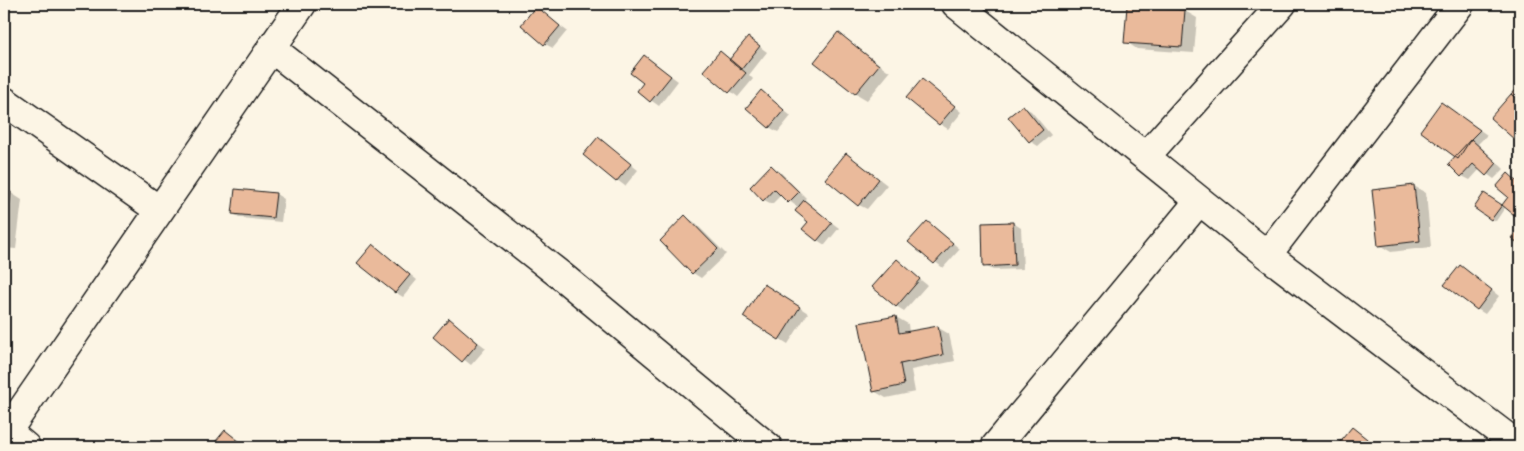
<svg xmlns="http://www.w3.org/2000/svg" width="1524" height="451" viewBox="0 0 1524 451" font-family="'Patrick Hand',sans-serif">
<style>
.shadow{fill:#0003}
.building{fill:#eaba9b;stroke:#1c1c1c}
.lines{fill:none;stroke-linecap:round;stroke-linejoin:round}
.minor-casing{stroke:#1c1c1c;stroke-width:31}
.minor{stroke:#fcf5e5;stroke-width:28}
</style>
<rect width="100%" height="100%" fill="#fcf5e5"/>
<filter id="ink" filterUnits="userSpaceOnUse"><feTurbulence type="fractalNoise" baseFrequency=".02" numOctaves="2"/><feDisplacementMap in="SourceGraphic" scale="10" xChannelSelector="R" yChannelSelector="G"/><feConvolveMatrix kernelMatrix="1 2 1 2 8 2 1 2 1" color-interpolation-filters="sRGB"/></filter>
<g filter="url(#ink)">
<!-- shadow -->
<path class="shadow" d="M1128 7 1185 11 1197 18 1194 53 1137 49 1126 42Z
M536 8 567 31 553 48 545 44Z
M838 33 890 72 867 100 855 93Z
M748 38 767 52 749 75 753 79 738 97 705 71 720 53 731 60Z
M644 56 678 81 659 106 638 91 645 83Z
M923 81 962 112 948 129 940 124Z
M1520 85V141L1492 118Z
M761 92 791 116 778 132 769 127Z
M1442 103 1487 135 1478 144 1504 169 1494 179 1480 169 1470 180 1462 176Z
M1023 107 1031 111 1051 135 1038 146 1030 141Z
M598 139 638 170 625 186 584 155Z
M847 154 887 185 867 209 859 205Z
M771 167 779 171 806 198 803 201 839 228 825 245 817 240 810 222 799 208 781 195 772 204 764 200Z
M1508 175 1520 183V219L1506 206 1496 221 1492 219 1485 195 1502 206 1509 197Z
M1414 186 1426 193 1431 247 1391 252 1379 245Z
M236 190 276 194 284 199 281 222 241 218 233 214Z
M4 192 11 193 22 200 16 249 4 248Z
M686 217 694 222 726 254 701 278 693 273 661 241Z
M927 222 960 249 943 268 910 242Z
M1013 223 1021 228 1023 269 993 270 985 266 983 225Z
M381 251 417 280 403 297 395 292Z
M897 261 927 285 904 311 896 306Z
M1460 266 1499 296 1485 314 1477 309Z
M773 290 808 313 788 344 745 317Z
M896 317 908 324 909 333 937 327 949 334 955 361 911 370 915 392 886 398 874 391Z
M449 320 486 348 471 365 435 337Z
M1352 429 1360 433 1377 447H1344L1340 444Z
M226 432 234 436 247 447H213Z"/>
<!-- building -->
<path class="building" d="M536 6 560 26 544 45 521 25Z
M1127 6 1185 10 1182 47 1124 43Z
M838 32 879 65 855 94 814 62Z
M748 37 760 46 741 70 729 60Z
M720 51 746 73 729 93 703 71Z
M644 55 671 76 650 102 637 91 643 83 630 73Z
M922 79 955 106 939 125 906 98Z
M1520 84V102L1511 94Z
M761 90 784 110 769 128 746 108Z
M1511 94 1520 102V133L1515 140 1490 118Z
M1441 102 1480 130 1471 139 1458 159 1420 131Z
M1023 105 1043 130 1029 142 1008 117Z
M598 137 631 164 616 182 583 155Z
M1471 139 1497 163 1486 176 1473 164 1461 177 1448 164Z
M846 153 879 179 858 206 825 179Z
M771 165 799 192 788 203 774 189 763 201 750 187Z
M1508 173 1520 184 1519 219 1502 205 1508 197 1496 187Z
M1414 185 1420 241 1378 246 1372 190Z
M235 189 276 193 273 218 232 214Z
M4 191 11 192 5 243H4Z
M1484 193 1502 205 1491 220 1474 208Z
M804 200 832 223 817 241 802 229 808 222 795 211Z
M685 215 718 249 692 274 660 241Z
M927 221 953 243 934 264 908 242Z
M1013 222 1015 265 983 267 982 223Z
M1520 227V246L1511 238Z
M373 244 410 275 395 293 357 263Z
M897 259 920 279 896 307 872 287Z
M1460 265 1492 290 1477 310 1444 285Z
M764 284 800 307 779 340 743 317Z
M896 316 899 333 938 326 943 355 900 364 904 385 873 392 859 323Z
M449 318 478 343 462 362 433 337Z
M1352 427 1377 447H1342L1338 444Z
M225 430 246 447H211Z"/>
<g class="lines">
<defs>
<path id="minor" d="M956 4 1267 255 1520 447
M271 48 564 278 768 447
M4 101 159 210
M1147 155 1282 4
M1267 255 1460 4
M7 431 26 447
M4 436 302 4
M995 447 1199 201"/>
</defs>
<!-- minor casing -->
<use href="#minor" class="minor-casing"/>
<!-- minor -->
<use href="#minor" class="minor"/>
</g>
</g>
<!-- margin -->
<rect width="1524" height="451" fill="none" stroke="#fcf5e5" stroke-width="20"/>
<rect x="10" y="10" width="1504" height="431" fill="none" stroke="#1c1c1c" stroke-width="2" filter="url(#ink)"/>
</svg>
